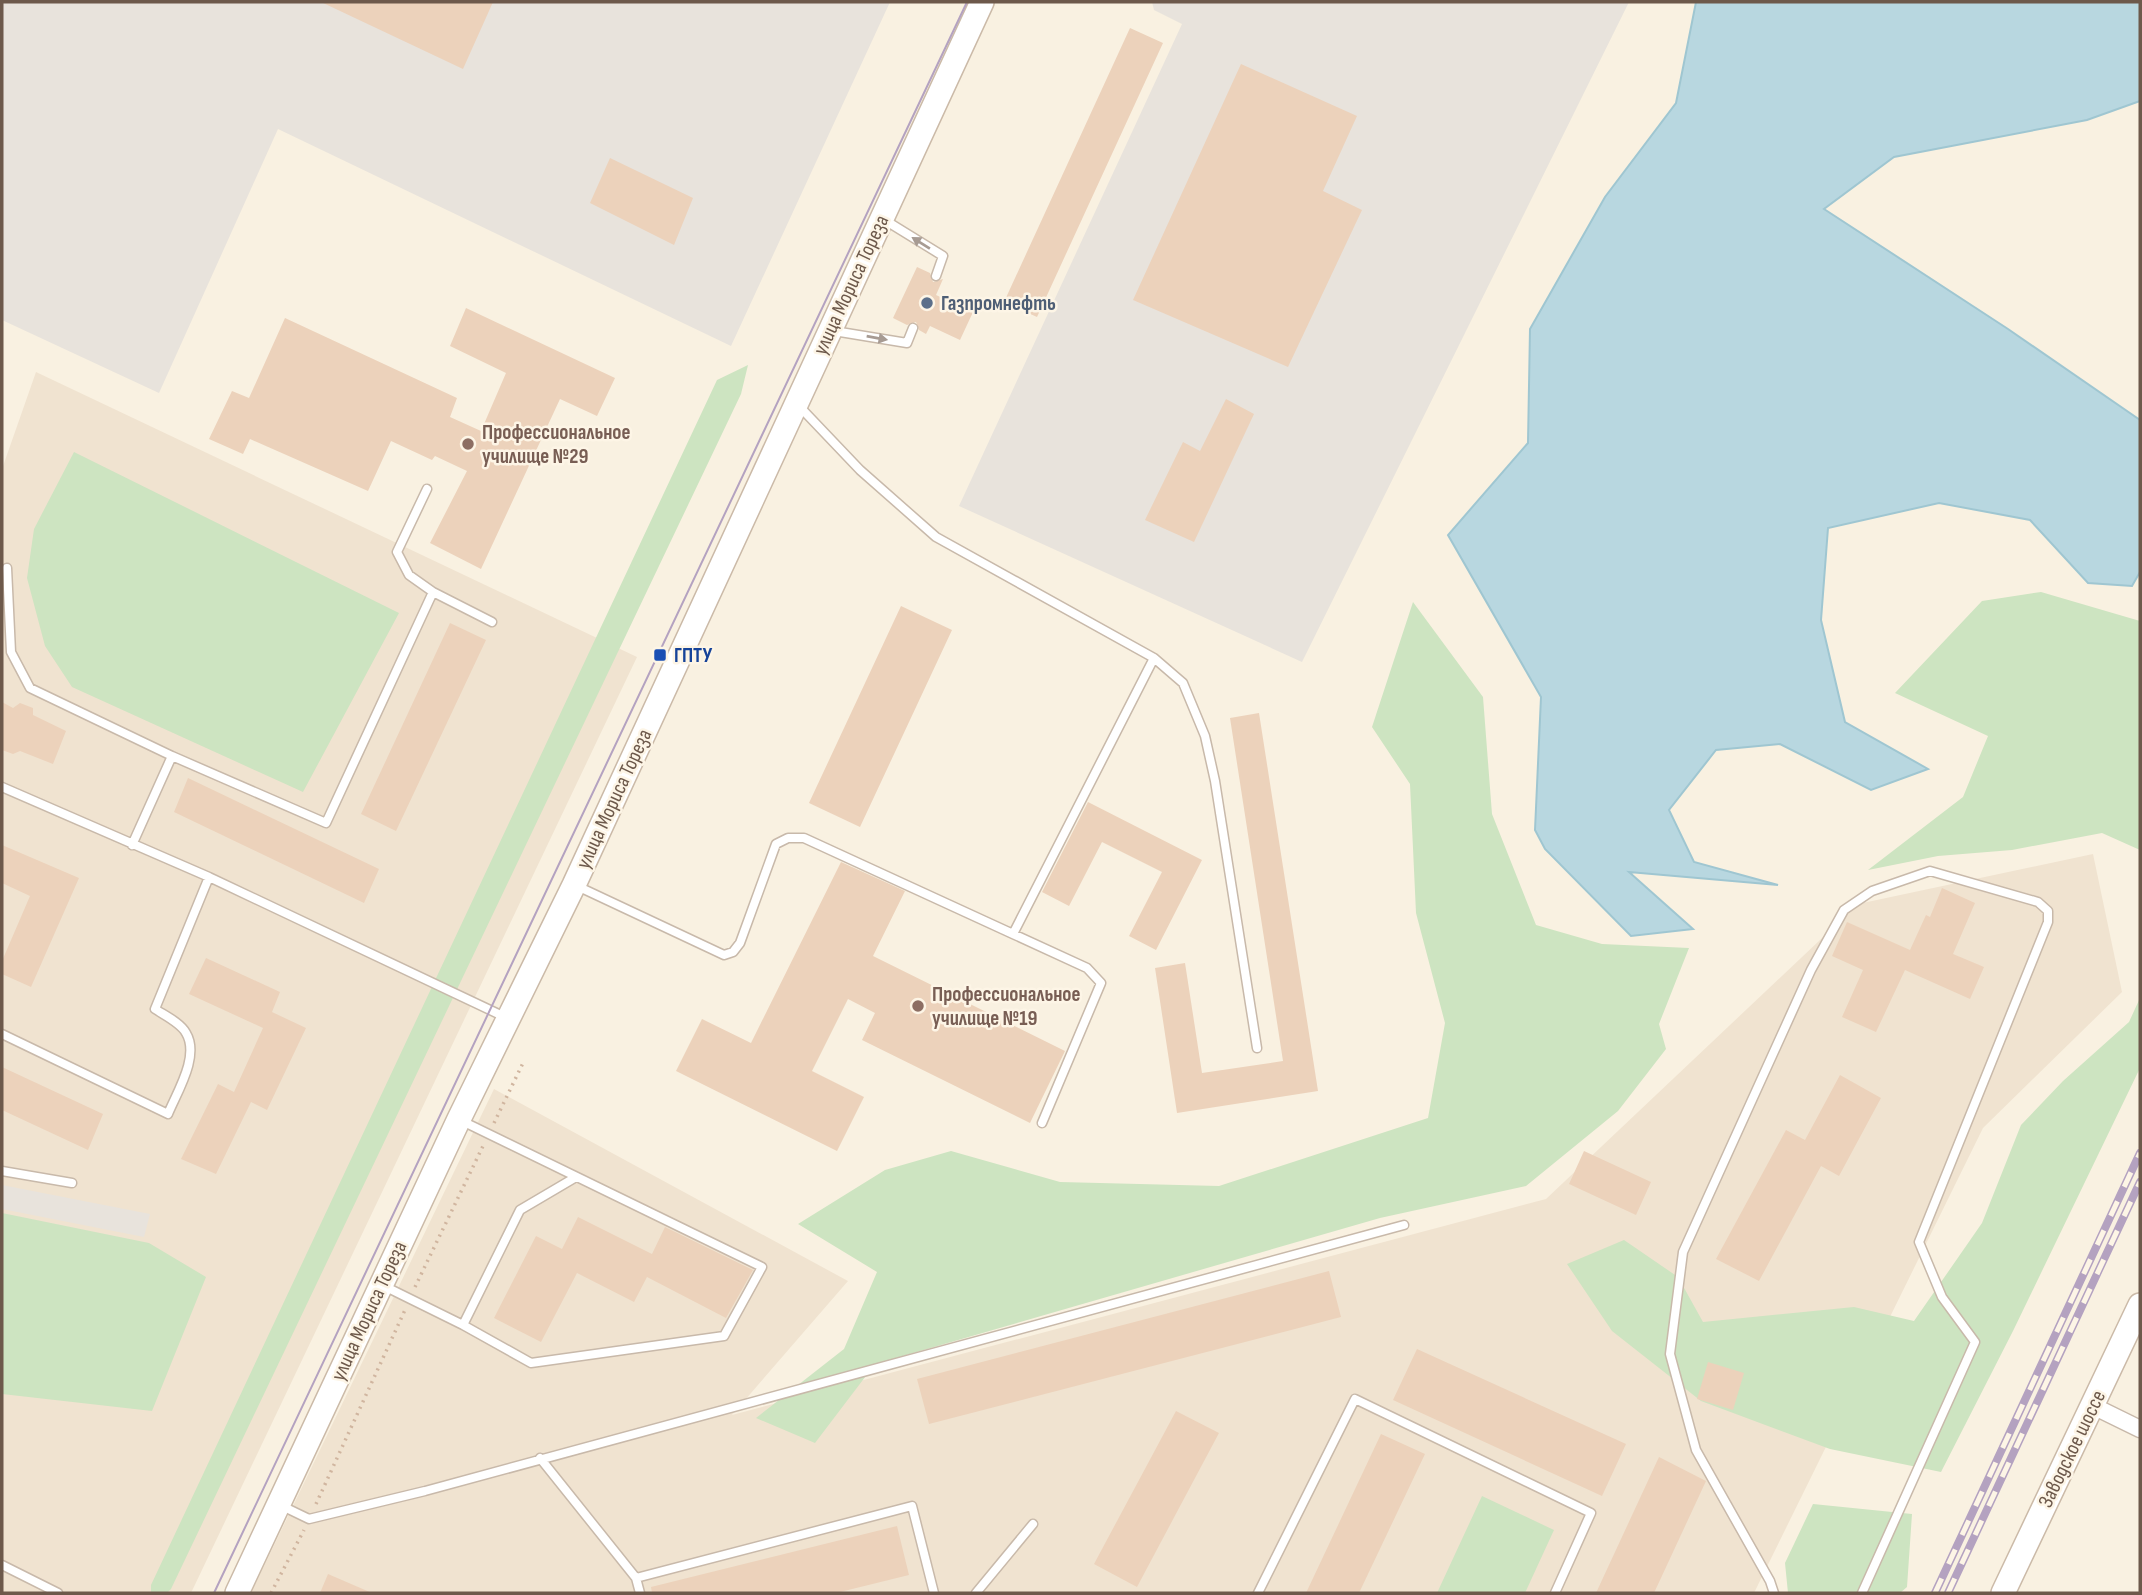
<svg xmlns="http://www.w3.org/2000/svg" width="2142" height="1595" viewBox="0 0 2142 1595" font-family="'Sofia Sans Condensed',sans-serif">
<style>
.residential{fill:#f0e3d0}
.industrial{fill:#e8e3dc}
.green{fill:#cde4c1}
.water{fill:#b8d7e0;stroke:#9fc6d1;stroke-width:2}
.building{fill:#ecd2bb}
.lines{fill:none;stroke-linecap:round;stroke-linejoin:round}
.lane-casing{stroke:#c8b9aa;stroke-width:11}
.street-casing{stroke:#c8b9aa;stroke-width:19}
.secondary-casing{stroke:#cbbaa8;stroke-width:26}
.path{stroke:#d0b59f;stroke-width:3.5;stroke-dasharray:2 5;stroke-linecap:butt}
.lane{stroke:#fff;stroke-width:8}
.street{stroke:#fff;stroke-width:16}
.secondary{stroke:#fff;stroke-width:23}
.tram{stroke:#b4a2c0;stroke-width:2}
.rail-casing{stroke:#b4a2c0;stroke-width:8}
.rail{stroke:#fdf5e6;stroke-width:5;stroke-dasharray:16;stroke-linecap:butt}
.oneway{fill:#a79b93}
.service-dot{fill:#5c6f8a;stroke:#fdf5e6;stroke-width:2.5}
.education-dot{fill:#8d6e63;stroke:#fdf5e6;stroke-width:2.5}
.transit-dot{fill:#1a4fb4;stroke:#fdf5e6;stroke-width:2.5}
.labels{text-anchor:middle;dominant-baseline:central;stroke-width:5;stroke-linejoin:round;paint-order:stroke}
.street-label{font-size:21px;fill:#6d594b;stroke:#fdf5e6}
.service-label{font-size:21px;font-weight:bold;fill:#4e5e75;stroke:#fdf5e6;text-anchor:start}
.education-label{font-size:21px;font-weight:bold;fill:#785e54;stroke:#fdf5e6;text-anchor:start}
.transit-label{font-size:21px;font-weight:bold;fill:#164399;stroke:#fdf5e6;text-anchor:start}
</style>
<rect width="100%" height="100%" fill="#f9f1e1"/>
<!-- residential -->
<path class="residential" d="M36 372 637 657 191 1593H2V469Z
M2093 854 2122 992 1983 1128 1754 1593H251L494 1089 848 1281 732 1415 1546 1199 1858 904Z"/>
<!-- industrial -->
<path class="industrial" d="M2 2H890L731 346 278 129 159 393 2 320Z
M1152 2H1629L1302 662 959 506 1182 24 1154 10Z
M2 1185 150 1214 144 1237 2 1209Z"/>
<!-- green -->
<path class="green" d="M748 365 741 394 171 1589 167 1593H151V1585L717 380Z
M74 452 399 613 303 792 72 687 45 646 27 578 34 529Z
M2041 592 2140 621V850L2102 833 2012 850 1938 856 1868 870 1963 797 1988 736 1895 693 1982 601Z
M1413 602 1483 697 1492 814 1536 925 1602 944 1689 948 1659 1024 1666 1049 1618 1111 1526 1186 1380 1218 875 1364 815 1443 756 1418 844 1349 877 1272 798 1224 885 1170 951 1151 1060 1182 1219 1186 1428 1118 1445 1023 1416 913 1410 784 1372 727Z
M2140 998V1068L2013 1331 1941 1472 1830 1449 1701 1401 1612 1331 1567 1264 1624 1240 1678 1277 1703 1322 1854 1307 1914 1321 1982 1223 2021 1125 2063 1081 2129 1022Z
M2 1213 149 1243 206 1277 152 1411 2 1394Z
M1482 1496 1554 1530 1525 1593H1437Z
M1813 1504 1912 1514 1907 1587 1900 1593H1788L1785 1563Z"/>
<!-- water -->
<path class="water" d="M1696 2H2140V101L2087 120 1894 157 1824 209 2008 329 2140 420V572L2132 586 2088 583 2030 520 1939 503 1828 528 1821 620 1845 722 1928 769 1871 790 1780 744 1716 750 1669 810 1694 862 1778 885 1629 872 1693 929 1631 936 1545 849 1535 830 1541 697 1448 535 1528 443 1530 329 1605 197 1676 103Z"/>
<!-- building -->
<path class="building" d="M321 2H493L463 69Z
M1130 28 1163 43 1037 317 1004 302Z
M1241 64 1357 116 1323 191 1362 210 1288 367 1133 300Z
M610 158 693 198 674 245 590 203Z
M917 267 930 273 933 282 943 279 936 295 973 312 960 340 930 326 926 334 919 330 916 322 907 325 893 318Z
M466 308 615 378 597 416 560 399 481 569 430 543 467 471 435 456 432 460 391 441 368 491 250 439 243 454 209 439 232 391 249 398 285 318 457 398 450 417 481 431 506 373 450 346Z
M1226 399 1254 414 1194 542 1145 520 1183 442 1200 451Z
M901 606 952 630 860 827 809 803Z
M450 623 486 640 396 831 361 814Z
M2 702 13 708 20 703 33 708V715L66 731 53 764 20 751 13 754 2 750Z
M1259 713 1318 1091 1177 1113 1155 968 1185 963 1202 1073 1283 1061 1230 718Z
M188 778 379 869 364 903 174 812Z
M1088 802 1202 860 1156 950 1129 936 1162 872 1102 842 1069 906 1042 892Z
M2 845 79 878 31 987 2 974V961L30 896 2 883Z
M841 862 905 891 873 956 1065 1051 1030 1123 862 1040 875 1013 848 999 812 1071 864 1097 837 1151 676 1071 702 1019 751 1043Z
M1942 888 1975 903 1953 954 1984 967 1970 999 1905 970 1876 1032 1842 1017 1863 970 1832 956 1847 922 1910 950 1926 915 1930 917Z
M206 958 280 992 272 1012 306 1028 267 1110 251 1102 216 1174 181 1159 218 1084 234 1092 263 1028 189 994Z
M2 1067 103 1114 88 1150 2 1110Z
M1840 1075 1881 1098 1839 1176 1821 1166 1759 1281 1716 1259 1786 1130 1805 1140Z
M1584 1151 1651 1182 1636 1215 1569 1184Z
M578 1217 652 1254 665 1227 753 1270 726 1318 647 1277 634 1302 577 1273 541 1342 494 1318 536 1236 562 1249Z
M1329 1271 1341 1317 929 1424 917 1379Z
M1417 1349 1626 1444 1602 1496 1393 1400Z
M1708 1362 1744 1373 1733 1410 1697 1399Z
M1176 1411 1219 1433 1137 1587 1094 1564Z
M1381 1434 1425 1454 1359 1593H1306Z
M1659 1457 1706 1481 1654 1593H1596Z
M897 1526 909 1575 836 1593H652L651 1587Z
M328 1574 372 1593H320Z"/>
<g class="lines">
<defs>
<path id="lane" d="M883 219 943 256 936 276
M834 331 907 343 913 328
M427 489 397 552 409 575 433 592
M7 568 11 652 30 688 172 756
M1154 658 1183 683 1205 736 1215 781 1257 1048
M2 787 209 877 505 1017
M132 845 172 756 326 823 433 592 492 622
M577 886 724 955 733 952 740 943 776 844 788 838H804L1013 934 1154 658 936 537 860 470 799 406
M1013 934 1087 968 1101 983 1042 1123
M2 1034 168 1114C177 1092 200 1056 186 1033 181 1023 164 1015 155 1009L209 877
M462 1121 762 1267 724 1336 531 1363 463 1325
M2 1171 72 1183
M384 1286 463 1325 520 1210 576 1177
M540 1458 636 1578 912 1506 934 1593
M280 1505 309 1519 425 1491 1404 1225
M2 1565 58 1593
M636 1578 640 1593
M976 1593 1033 1524
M1258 1593 1355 1399 1591 1513 1555 1593
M1774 1593 1770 1581 1696 1450 1670 1354 1683 1252 1811 970 1844 910 1872 891 1930 871 2038 902 2048 911V922L1919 1242 1942 1297 1975 1342 1862 1593"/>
<path id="street" d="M2093 1406 2140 1429"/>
<path id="secondary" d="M237 1593 459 1119 574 885 982 2
M2003 1593 2140 1305"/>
</defs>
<!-- lane casing -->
<use href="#lane" class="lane-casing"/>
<!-- street casing -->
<use href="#street" class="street-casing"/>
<!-- secondary casing -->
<use href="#secondary" class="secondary-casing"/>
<!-- path -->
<path class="path" d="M494 1123 523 1063
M415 1287 483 1146
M316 1504 405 1310
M271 1593 304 1530"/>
<!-- lane -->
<use href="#lane" class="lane"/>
<!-- street -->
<use href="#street" class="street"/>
<!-- secondary -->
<use href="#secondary" class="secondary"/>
<!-- tram -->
<path class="tram" d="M214 1593 967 2"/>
<defs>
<path id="rail" d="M1935 1593 2140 1153
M1948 1593 2140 1182"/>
</defs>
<!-- rail casing -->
<use href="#rail" class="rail-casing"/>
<!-- rail -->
<use href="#rail" class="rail"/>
</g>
<!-- one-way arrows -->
<defs><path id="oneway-solid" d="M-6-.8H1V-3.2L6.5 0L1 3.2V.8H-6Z" transform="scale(1.75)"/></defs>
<g class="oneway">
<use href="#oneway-solid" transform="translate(921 243) rotate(-148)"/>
<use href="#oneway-solid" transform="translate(877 338) rotate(10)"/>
</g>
<!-- markers -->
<circle class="service-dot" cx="927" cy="303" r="7"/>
<g class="education-dot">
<circle cx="468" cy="444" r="7"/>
<circle cx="918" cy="1006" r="7"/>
</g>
<rect class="transit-dot" x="653" y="648" width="14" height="14" rx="3.5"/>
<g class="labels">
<!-- street labels -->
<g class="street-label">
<text transform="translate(851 285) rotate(-65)">улица Мориса Тореза</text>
<text transform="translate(614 799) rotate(-65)">улица Мориса Тореза</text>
<text transform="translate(369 1311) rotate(-65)">улица Мориса Тореза</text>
<text transform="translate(2072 1449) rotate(-64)">Заводское шоссе</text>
</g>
<!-- service labels -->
<g class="service-label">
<text x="941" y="303">Газпромнефть</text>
</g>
<!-- education labels -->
<g class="education-label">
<text x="482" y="432">Профессиональное<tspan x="482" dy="24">училище №29</tspan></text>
<text x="932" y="994">Профессиональное<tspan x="932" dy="24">училище №19</tspan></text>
</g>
<!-- transit labels -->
<g class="transit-label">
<text x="674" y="655">ГПТУ</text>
</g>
</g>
<!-- border -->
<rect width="2142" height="1595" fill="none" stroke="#6d594b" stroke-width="7"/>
</svg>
